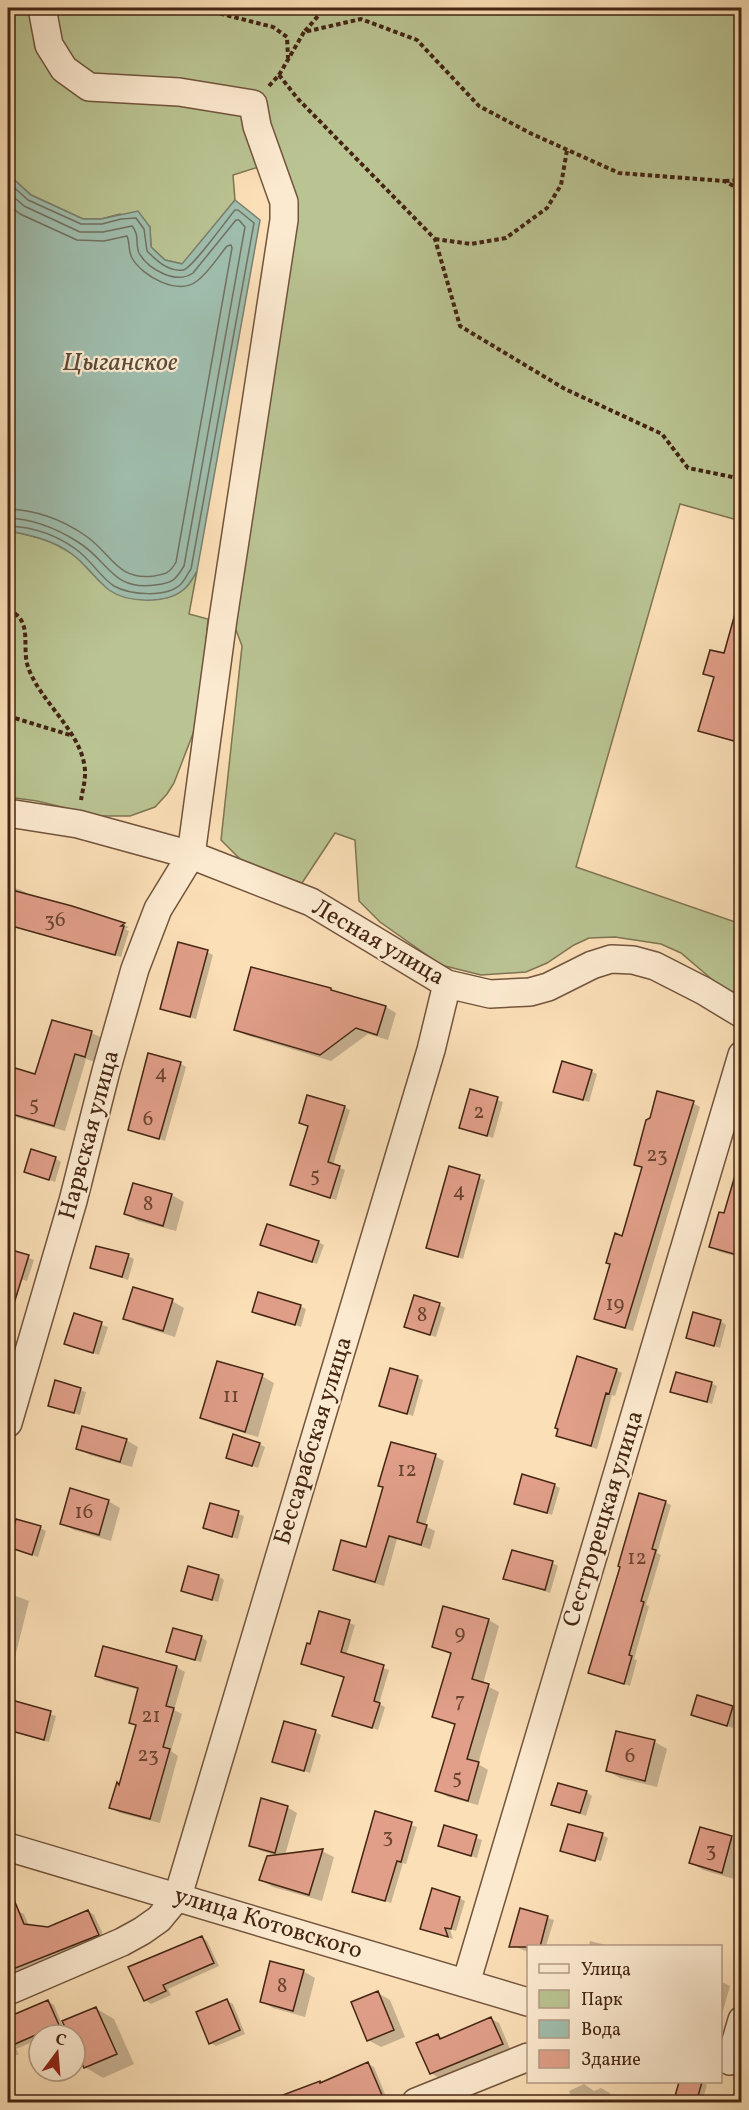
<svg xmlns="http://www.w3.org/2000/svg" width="749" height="2110" viewBox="0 0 749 2110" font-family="Vollkorn,serif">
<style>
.green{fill:#bac392;stroke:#7f7452;stroke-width:1.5}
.water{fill:#9fbdad;stroke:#7b806f;stroke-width:1.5}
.shadow{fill:#0003}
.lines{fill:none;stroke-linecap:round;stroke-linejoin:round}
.shore{stroke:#727160;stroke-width:1.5}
.building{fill:#e19f89;stroke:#442513;stroke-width:1.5}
.street-casing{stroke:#72543c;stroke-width:30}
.path{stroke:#442513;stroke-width:4;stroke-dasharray:4.5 3;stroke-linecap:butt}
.street{stroke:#fcead0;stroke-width:27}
.labels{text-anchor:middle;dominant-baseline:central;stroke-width:4.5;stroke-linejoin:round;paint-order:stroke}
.number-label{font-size:21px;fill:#6b4430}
.street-label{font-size:24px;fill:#442513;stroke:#fcead0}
.water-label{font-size:26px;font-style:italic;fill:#5b4b3a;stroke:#fcead0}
</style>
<rect width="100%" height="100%" fill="#fbdfb7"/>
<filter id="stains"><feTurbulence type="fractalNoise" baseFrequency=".00333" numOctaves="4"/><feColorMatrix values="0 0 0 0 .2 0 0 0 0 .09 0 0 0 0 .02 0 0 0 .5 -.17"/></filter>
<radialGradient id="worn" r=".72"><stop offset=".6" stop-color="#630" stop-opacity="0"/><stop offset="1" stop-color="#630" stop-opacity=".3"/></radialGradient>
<!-- green -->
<path class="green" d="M8 8H741V521L680 504 576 867 741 924V1001L715 982 681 953 661 944 615 937 589 938 574 945 547 963 526 972 481 975 441 965 380 922 359 901 355 840 335 833 302 883 244 863 221 840 242 646 233 622 281 160 233 175 235 200 183 264 165 260 151 247 150 227 120 214 101 219H83L31 195 8 174Z
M8 531C31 535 52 540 72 554 86 564 95 580 109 589 127 602 166 604 183 590 189 586 193 578 197 571L189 614 208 619 199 718 174 783 167 794 155 807 130 816H99L37 801 8 797Z"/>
<!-- water -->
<path class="water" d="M8 174 31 195 83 219H101L138 211 150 227 151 247 165 260 182 264 235 200 260 220 197 571C193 578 189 586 183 590 166 604 127 603 109 590 95 579 86 564 72 554 53 540 31 535 8 531Z"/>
<!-- shadow -->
<path class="shadow" d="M740 598 742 599V744L700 731 715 678 705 673 725 655Z
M8 886 21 890 27 893 26 895 129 927 125 929 129 931 121 957 16 928 14 936 8 934Z
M207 952 213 955 196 1019 162 1008Z
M386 1007 396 1013 388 1040 368 1034 331 1061 246 1035 235 1029Z
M92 1033 102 1038 95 1062 86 1059 65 1131 15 1117 8 1113V1100L16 1070 36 1076Z
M180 1063 186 1067 165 1141 130 1129Z
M591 1071 597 1074 589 1102 555 1091Z
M471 1091 503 1102 493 1138 461 1127Z
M693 1103 700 1107 633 1331 603 1323 596 1319 643 1168 635 1164Z
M344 1107 350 1110 333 1165 345 1170 336 1200 291 1184 309 1126 301 1122Z
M742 1156V1258L720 1252 711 1247 725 1215Z
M55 1158 61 1162 55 1182 26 1171Z
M450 1168 485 1180 463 1259 428 1247Z
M172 1195 184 1202 176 1231 138 1221 126 1214Z
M318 1242 324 1245 317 1264 262 1245Z
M8 1250 34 1260 27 1281 8 1275Z
M128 1256 134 1259 128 1280 91 1267Z
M172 1301 184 1308 175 1337 137 1325 125 1318Z
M439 1304 445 1308 436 1337 406 1327Z
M300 1306 306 1309 301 1327 253 1311Z
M75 1315 108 1327 99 1355 66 1344Z
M720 1321 726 1325 720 1348 688 1337Z
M616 1370 622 1373 615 1396 612 1395 597 1449 558 1436Z
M262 1376 274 1383 258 1437 214 1424 202 1417Z
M417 1377 423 1380 413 1416 381 1405Z
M56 1382 86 1392 80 1415 50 1405Z
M711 1383 717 1386 712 1404 672 1391Z
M126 1440 138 1447 132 1467 90 1455 77 1448Z
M259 1444 265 1447 258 1468 228 1457Z
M435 1456 444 1461 425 1526 435 1531 430 1549 397 1539 384 1586 343 1574 334 1569 367 1549Z
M554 1485 560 1488 552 1515 516 1503Z
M108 1501 120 1508 111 1541 74 1530 61 1523Z
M665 1502 671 1505 657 1553 661 1555 646 1605 649 1606 634 1659 637 1660 630 1686 590 1673Z
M211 1505 244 1516 238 1539 205 1528Z
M40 1528 46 1531 38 1557 10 1547Z
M552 1563 558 1566 550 1593 505 1578Z
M218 1576 224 1580 218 1602 183 1591Z
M8 1593 29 1601 15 1657 8 1655Z
M320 1613 355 1625 346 1656 389 1670 379 1704 385 1707 378 1730 334 1715 345 1678 302 1664 311 1645Z
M489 1620 499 1626 483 1684 499 1692 478 1764 488 1770 478 1805 448 1797 437 1791 456 1726 434 1717 452 1655 433 1646Z
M201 1637 207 1641 201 1662 174 1654Z
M176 1667 185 1672 174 1710 182 1714 171 1751 178 1756 160 1823 120 1813 111 1808 120 1786 137 1726 131 1723 140 1690 105 1681 96 1676Z
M8 1701 56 1716 49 1742 8 1731Z
M732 1708 738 1711 733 1728 693 1714Z
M315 1732 321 1735 310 1773 274 1761Z
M655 1742 667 1749 657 1787 620 1778 608 1771Z
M586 1792 592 1796 586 1816 553 1804Z
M287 1807 297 1813 285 1855 322 1851 334 1857 322 1901 273 1887 261 1880 279 1856 261 1851 251 1845Z
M376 1813 417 1827 406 1864 403 1863 391 1903 354 1891Z
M445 1827 482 1840 477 1858 439 1846Z
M701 1829 732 1838 742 1843V1853L734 1879 703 1870 691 1863Z
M602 1835 608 1838 601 1861 566 1851Z
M459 1898 465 1901 456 1931 450 1929 453 1939 421 1928Z
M521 1910 554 1920 546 1946H528V1952L511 1945Z
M18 1911 24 1914 29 1926 48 1929 88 1911 94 1915 102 1932V1939L8 1976V1915Z
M202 1938 207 1941 219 1966 168 1989 171 1995 151 2004 145 2000Z
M590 1941 610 1946H589Z
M303 1971 315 1978 305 2017 273 2008 261 2001Z
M720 1981 730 1986 723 2011H720Z
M378 1993 390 2000 405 2037 381 2047 368 2040Z
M227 2001 233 2004 245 2034 216 2046 211 2043Z
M48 2002 54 2005 64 2029 49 2035H39V2039L16 2049 19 2054 8 2059V2018Z
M95 2008 114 2019 134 2064 103 2078 85 2067 75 2046V2035H70Z
M491 2019 499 2023 510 2049 439 2078 431 2073 438 2035 444 2039Z
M368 2064 374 2067 387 2099 377 2102H292L319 2082 322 2084Z
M680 2082H702L707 2085 702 2102H674Z
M584 2084 594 2091 601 2088 610 2093 614 2102H572H574L569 2091Z"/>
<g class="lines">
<!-- shore -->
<path class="shore" d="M8 182 28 200 81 224H102L121 219 136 218 144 229 147 251C156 260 168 272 183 270 192 269 227 219 235 210H238L254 223 191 569C188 573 185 580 181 584 167 598 130 595 114 586 100 577 91 560 77 550 57 535 32 527 8 526
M8 192 24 206 80 232H103L132 226C140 235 135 244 139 253 148 269 176 285 193 273L236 220H239L245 227 184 566C175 581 172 583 155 585 112 591 109 561 78 542 56 528 33 519 8 518
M8 204 20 214 77 240 104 241 127 236C130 243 128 251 132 258 142 276 178 296 197 281 209 272 218 257 227 246L231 245 232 248 176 562C170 573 166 574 154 576 117 581 112 554 86 536 63 520 35 510 8 509"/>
</g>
<!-- building -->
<path class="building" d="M736 610 741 611V743L698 731 714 677 703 674 710 650 724 653Z
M8 889 72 906 125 923 121 926H124L115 955 8 925Z
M178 942 208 950 190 1017 160 1009Z
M251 967 331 988V990L386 1006 377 1035 356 1028 320 1055 234 1030Z
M52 1020 92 1031 85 1057 75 1054 54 1126 8 1113V1095L15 1068 35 1074Z
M148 1053 181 1062 159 1139 128 1130Z
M562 1061 592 1070 583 1100 553 1092Z
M470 1089 498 1097 487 1136 459 1128Z
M657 1091 694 1101 625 1328 594 1319 610 1264 606 1263 615 1233 622 1236 642 1167 634 1165 646 1120 650 1118Z
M307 1095 345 1106 328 1162 340 1166 330 1198 290 1185 308 1126 299 1123Z
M31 1149 56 1157 49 1180 24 1172Z
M449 1166 480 1175 458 1257 426 1248Z
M736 1172H741V1256L709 1247 719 1212 724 1213Z
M133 1183 172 1194 163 1226 124 1214Z
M267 1224 319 1241 312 1262 260 1245Z
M96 1246 129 1254 122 1277 90 1268Z
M8 1249 29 1255 12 1310 8 1309Z
M133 1287 173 1299 163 1331 123 1319Z
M258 1292 301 1305 295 1325 252 1312Z
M414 1295 440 1303 430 1335 404 1327Z
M693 1312 721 1320 714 1346 686 1338Z
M74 1313 102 1322 93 1353 64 1344Z
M577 1356 617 1369 609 1394 606 1393 591 1446 556 1436 558 1429 555 1428Z
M217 1361 263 1374 245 1432 200 1418Z
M390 1368 418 1376 407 1414 379 1406Z
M676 1372 712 1382 707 1402 670 1392Z
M55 1380 81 1388 74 1413 48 1406Z
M82 1426 127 1439 120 1462 76 1449Z
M233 1434 260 1443 252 1466 226 1458Z
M391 1442 436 1454 417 1522 427 1525 421 1545 389 1536 375 1582 333 1570 341 1540 366 1547 383 1487 378 1486Z
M522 1474 555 1484 547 1513 514 1504Z
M70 1488 109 1500 99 1535 60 1524Z
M639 1493 666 1501 652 1549 656 1550 641 1601 644 1602 629 1655 632 1656 624 1684 588 1673 620 1567 618 1566Z
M210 1503 239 1511 232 1537 203 1528Z
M16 1519 41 1526 32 1555 8 1547Z
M512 1550 553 1561 545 1590 503 1579Z
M188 1566 219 1575 212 1600 181 1591Z
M443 1606 489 1619 472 1679 489 1684 467 1759 479 1762 468 1801 435 1791 455 1724 432 1717 451 1653 432 1647Z
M319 1611 350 1620 341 1652 384 1665 374 1701 380 1703 372 1728 332 1716 344 1677 301 1664 307 1643 310 1644Z
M173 1628 202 1636 195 1660 166 1652Z
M103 1646 177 1666 166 1706 174 1708 163 1747 170 1749 150 1819 109 1808 117 1782 119 1785 136 1725 129 1723 138 1688 95 1676Z
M697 1695 733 1706 727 1726 691 1715Z
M8 1699 51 1711 44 1740 8 1730Z
M284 1721 316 1730 304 1771 272 1762Z
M616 1731 655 1740 645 1781 606 1771Z
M558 1783 587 1791 580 1813 551 1805Z
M261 1798 288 1806 275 1853 249 1846Z
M375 1811 412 1822 401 1862 397 1861 385 1901 352 1892Z
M568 1824 603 1833 595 1861 560 1851Z
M444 1825 477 1835 471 1856 438 1846Z
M700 1827 732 1836 722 1873 689 1863Z
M323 1849 309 1895 259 1880 267 1856Z
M8 1885 24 1924 48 1927 88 1910 99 1935 8 1971Z
M432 1888 460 1897 451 1929 445 1928 448 1937 420 1929Z
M520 1908 548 1916 540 1947H509Z
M202 1936 214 1963 163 1985 166 1991 144 2001 128 1967Z
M270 1961 304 1970 293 2011 260 2002Z
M378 1991 394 2030 367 2041 351 2002Z
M227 1999 240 2030 209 2044 196 2012Z
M48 2000 59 2025 8 2047V2017Z
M96 2007 117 2054 84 2068 75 2049V2035H69L62 2021Z
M491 2017 503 2044 430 2074 416 2043 438 2034 440 2039Z
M368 2062 382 2095 364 2103H267V2101L320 2081V2083Z
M679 2082H702L696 2103H673Z"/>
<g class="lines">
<defs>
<path id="street" d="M8 813 78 824 191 855 311 902 447 984 490 994 530 992 548 987 592 965 611 959 633 960 655 966 704 991 742 1014
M8 1423 73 1201 106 1071 135 969 158 909 191 855 223 619 284 220V202L257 126 253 104 179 92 89 87 64 69 49 45 42 8
M8 1847 528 2002
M466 1983 742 1055
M8 1991 122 1942 142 1931 159 1919 178 1896 431 1050 447 984
M730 2061 742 2020
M416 2102 528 2057"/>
</defs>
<!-- street casing -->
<use href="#street" class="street-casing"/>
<!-- path -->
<path class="path" d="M198 8 273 27 287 37 288 58
M305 31 325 8
M279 75 298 99 435 239 460 326 565 389 662 434 688 468 742 479
M269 86 279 75 304 32 361 19 417 40 479 106 532 134 619 173 724 181 742 190
M725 181 742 180
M435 239 471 244 506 238 547 208 561 185 567 150
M8 610C34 620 21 646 28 667 40 701 77 728 84 763 87 777 83 787 81 800
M8 716 70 735"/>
<!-- street -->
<use href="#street" class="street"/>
</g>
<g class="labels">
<!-- number labels -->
<g class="number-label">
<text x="55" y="920">36</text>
<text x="161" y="1073">4</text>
<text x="34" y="1104">5</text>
<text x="479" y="1112">2</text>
<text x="148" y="1119">6</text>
<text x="657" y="1155">23</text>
<text x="315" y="1175">5</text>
<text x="459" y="1191">4</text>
<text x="148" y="1204">8</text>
<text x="615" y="1304">19</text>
<text x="422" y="1315">8</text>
<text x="231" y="1396">11</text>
<text x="407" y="1470">12</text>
<text x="84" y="1512">16</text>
<text x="637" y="1558">12</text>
<text x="460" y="1633">9</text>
<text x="460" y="1701">7</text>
<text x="151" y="1716">21</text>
<text x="148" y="1755">23</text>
<text x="630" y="1756">6</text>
<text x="457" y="1777">5</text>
<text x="388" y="1836">3</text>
<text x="711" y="1850">3</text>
<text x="282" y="1986">8</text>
</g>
<!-- street labels -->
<g class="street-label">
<text transform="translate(378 943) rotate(30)">Лесная улица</text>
<text transform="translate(90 1135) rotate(-75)">Нарвская улица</text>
<text transform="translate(314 1441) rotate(-73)">Бессарабская улица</text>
<text transform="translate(604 1519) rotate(-73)">Сестрорецкая улица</text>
<text transform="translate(268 1924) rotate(17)">улица Котовского</text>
</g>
<!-- water labels -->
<g class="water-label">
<text x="120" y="363">Цыганское</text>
</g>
</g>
<!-- margin -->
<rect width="749" height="2110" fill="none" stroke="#fbdfb7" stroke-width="30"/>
<rect x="9" y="9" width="731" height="2092" fill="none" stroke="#442513" stroke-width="3"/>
<rect x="15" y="15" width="719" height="2080" fill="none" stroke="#442513" stroke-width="1.5"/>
<!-- legend -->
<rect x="527" y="1945" width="195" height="138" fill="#fcead0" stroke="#b29b84" stroke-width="1.5"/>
<rect x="539" y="1964" width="30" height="9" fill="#fcead0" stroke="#b29b84" stroke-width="1.5"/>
<text x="581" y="1975" font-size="18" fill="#442513">Улица</text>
<rect x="539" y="1990" width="30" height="18" fill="#bac392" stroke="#b29b84" stroke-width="1.5"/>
<text x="581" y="2005" font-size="18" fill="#442513">Парк</text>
<rect x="539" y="2020" width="30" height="18" fill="#9fbdad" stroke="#b29b84" stroke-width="1.5"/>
<text x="581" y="2035" font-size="18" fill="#442513">Вода</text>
<rect x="539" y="2050" width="30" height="18" fill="#e19f89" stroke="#b29b84" stroke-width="1.5"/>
<text x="581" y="2065" font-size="18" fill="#442513">Здание</text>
<!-- north arrow -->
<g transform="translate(57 2053) rotate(16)"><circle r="28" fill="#fcead0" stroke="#b29b84" stroke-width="1.5"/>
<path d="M0-4.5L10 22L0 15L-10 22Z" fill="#8f2418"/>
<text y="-9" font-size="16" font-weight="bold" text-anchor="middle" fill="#442513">С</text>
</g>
<rect width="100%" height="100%" filter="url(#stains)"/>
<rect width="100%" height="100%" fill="url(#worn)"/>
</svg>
